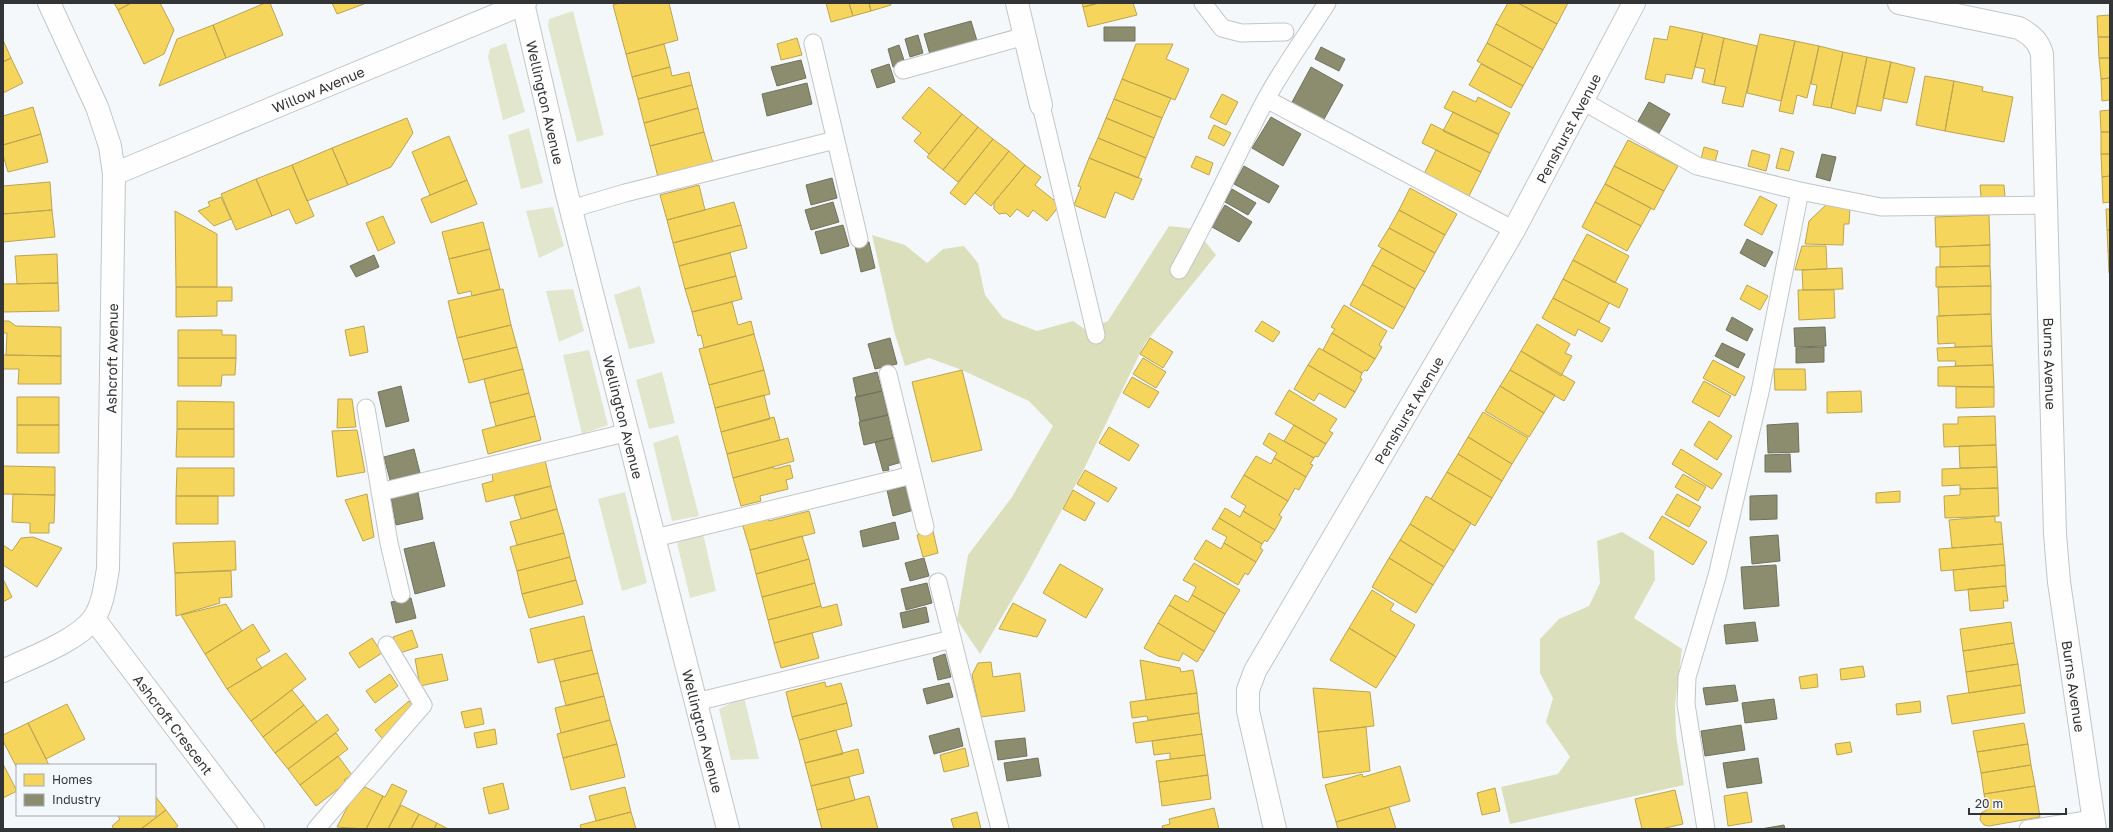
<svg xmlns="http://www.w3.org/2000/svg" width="2113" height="832" viewBox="0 0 2113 832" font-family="'Golos Text',sans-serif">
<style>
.green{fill:#e2e6cd}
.forest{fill:#dcdfbc}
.homes{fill:#f6d55c;stroke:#bca551}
.industry{fill:#8c8c6e;stroke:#71725d}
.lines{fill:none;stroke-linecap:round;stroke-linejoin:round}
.lane-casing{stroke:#c3c5c6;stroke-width:19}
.street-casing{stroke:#c3c5c6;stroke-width:24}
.secondary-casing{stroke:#c3c5c6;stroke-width:24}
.lane{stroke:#fefefe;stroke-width:17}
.street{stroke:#fefefe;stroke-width:22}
.secondary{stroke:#fefefe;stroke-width:22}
.labels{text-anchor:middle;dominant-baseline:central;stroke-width:4;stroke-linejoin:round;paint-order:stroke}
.street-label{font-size:14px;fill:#333436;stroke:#f3f8fc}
</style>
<rect width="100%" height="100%" fill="#f5f8fa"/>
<!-- green -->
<path class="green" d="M573 11 604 135 577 142 548 26 549 19Z
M506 43 525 112 503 120 488 57 490 49Z
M529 128 543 183 521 189 508 135Z
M553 207 564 246 539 258 526 211Z
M640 286 655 343 629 349 614 295Z
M573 289 584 331 559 342 546 291Z
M589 350 608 425 582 434 563 355Z
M662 372 675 423 649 429 636 380Z
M678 435 699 516 672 521 653 443Z
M625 492 647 583 622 591 598 499Z
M703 533 716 591 690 598 677 543Z
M744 697 759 759 731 760 719 709Z"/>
<!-- forest -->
<path class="forest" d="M1169 226 1195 229 1216 255 1145 343 1083 471 1026 576 980 654 957 620 968 555 1012 497 1053 426 1029 401 962 370 929 358 905 366 894 331 872 235 905 245 927 263 943 249 964 246 978 263 985 295 1003 318 1037 331 1073 321 1086 330 1108 321Z
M1622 532 1654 551 1655 580 1634 618 1682 649 1675 704 1676 735 1684 785 1510 824 1501 787 1558 774 1570 757 1546 722 1553 698 1540 673V639L1559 619 1589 606 1600 583 1597 541Z"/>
<!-- homes -->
<path class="homes" d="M114 3H131L118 10Z
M131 3H160L174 30 164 54 144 64 118 10Z
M265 3H270L283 35 226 58 213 25Z
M332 3H364V4L337 14Z
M620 3H669L678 40 626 54 613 5Z
M826 3H849L853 16 831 22Z
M849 3H869L871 11 853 16Z
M869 3H890L891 5 871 11Z
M1082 3H1099L1083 7Z
M1099 3H1133L1137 15 1088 27 1083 7Z
M1508 3H1518L1557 24 1543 50 1496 24Z
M1518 3H1568L1557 24Z
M2110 15V37H2098L2097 16Z
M1496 24 1543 50 1533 68 1487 43Z
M213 25 226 58 159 86 177 39Z
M1670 26 1703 33 1692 79 1666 74 1664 83 1645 79 1654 38 1667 40Z
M1703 33 1724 38 1714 85 1702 82 1705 69 1695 67Z
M1760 34 1795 41 1781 101 1747 93Z
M2098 37H2110V58H2099Z
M797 38 802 55 781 60 777 44Z
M1724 38 1757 46 1743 107 1722 103 1726 87 1714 85Z
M3 40 11 58 3 62Z
M1795 41 1819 46 1807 98 1797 95 1793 114 1779 111Z
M1487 43 1533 68 1523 86 1477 61Z
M664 44 670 67 632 77 626 54Z
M1136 44H1173L1166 59 1189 69 1175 100 1122 79Z
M1819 46 1843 52 1831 108 1813 105 1817 85 1811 84Z
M1843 52 1867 57 1855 114 1831 108Z
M1867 57 1891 62 1881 111 1857 106Z
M11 58 23 83 3 93V62Z
M2099 58H2110V78L2101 79Z
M1891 62 1915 68 1907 103 1883 98Z
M1481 64 1523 86 1511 108 1469 85Z
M670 67 672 76 689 72 692 85 638 99 632 77Z
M1925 76 1954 81 1945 131 1916 125Z
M2110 78V100L2102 101 2101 79Z
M1122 79 1171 98 1162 118 1114 99Z
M1954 81 1983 87 1982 91 2013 97 2004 142 1945 131Z
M692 85 698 108 644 123 638 99Z
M929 87 962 114 929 154 914 141 921 133 902 118Z
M1453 91 1476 102 1478 97 1510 113 1499 134 1444 108Z
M1222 94 1238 102 1226 125 1210 117Z
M1114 99 1162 118 1154 138 1106 118Z
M33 107 41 134 3 145V116Z
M698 108 704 132 650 146 644 123Z
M2110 110V132H2101L2100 111Z
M1453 112 1499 135 1490 153 1443 131Z
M962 114 978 127 943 170 927 157Z
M407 118 413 133 391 167 348 185 332 148Z
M1106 118 1154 138 1146 158 1098 138Z
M1431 124 1490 153 1481 172 1422 143Z
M1214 125 1231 133 1224 146 1208 138Z
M978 127 993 139 958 182 943 170Z
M704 132 713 163 658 177 650 146Z
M2101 132H2110V154H2101Z
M41 134 48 162 8 172 3 155V145Z
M449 136 467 180 430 195 412 152Z
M1098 138 1146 158 1138 178 1089 158Z
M993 139 1009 151 965 205 950 193Z
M1628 140 1678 166 1664 191 1614 166Z
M1704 147 1718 151 1715 162 1701 159Z
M332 148 348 185 307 201 292 165Z
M1781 148 1794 152 1789 171 1776 168Z
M1436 150 1481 172 1469 196 1424 174Z
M1752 150 1770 155 1766 171 1748 166Z
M1009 151 1025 165 991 206 975 193Z
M2101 154H2110V176L2102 177Z
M1196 156 1213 163 1209 175 1191 167Z
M1089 158 1142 179 1133 200 1115 192 1105 218 1074 205 1081 187 1078 186Z
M292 165 314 216 296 224 289 209 272 216 256 179Z
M1025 165 1041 177 1035 185 1060 205 1047 221 1033 210 1028 217 1017 209 1010 217 1006 213 999 214 994 209V202Z
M1614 166 1664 191 1654 210 1605 184Z
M2110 176V202L2103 203 2102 177Z
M256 179 272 216 236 230 221 194Z
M467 180 477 204 431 223 421 199Z
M50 182 52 210 3 214V186Z
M1605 184 1651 208 1641 226 1595 202Z
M699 185 705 210 667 220 660 195Z
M1980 185H2004L2005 197 1981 198Z
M1410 188 1457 214 1445 235 1399 210Z
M1760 196 1777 205 1762 235 1744 225Z
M221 197 231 219 214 226 198 211 210 206 208 202Z
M734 202 741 225 673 243 667 220Z
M1595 202 1641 226 1627 251 1582 227Z
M1827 204 1850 208 1849 224H1844L1843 245 1805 244 1809 221Z
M2106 209H2110V230H2107Z
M52 210 55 237 3 242V214Z
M1399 210 1445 235 1435 253 1389 228Z
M175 211 217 234V287H176Z
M1989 215 1990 245 1936 247 1935 217Z
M383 216 395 243 378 251 366 223Z
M483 222 490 249 449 259 442 232Z
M741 225 747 248 679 266 673 243Z
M1389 228 1435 253 1425 272 1378 246Z
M2107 230H2110V251H2108Z
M1587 234 1629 256 1615 283 1573 260Z
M1990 245V266L1940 267V247Z
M1802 246H1826L1827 269 1795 270Z
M1382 248 1425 272 1415 289 1372 265Z
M490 249 500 289 472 296 471 291 458 294 449 259Z
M2108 251H2110V273H2109Z
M730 253 736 276 685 289 679 266Z
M57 254 58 283 17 284 15 256Z
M1573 260 1628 289 1619 308 1563 279Z
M1372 265 1415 289 1405 308 1362 284Z
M1990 266 1991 286 1936 287V267Z
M1842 268 1843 289 1803 290 1802 270Z
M736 276 742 299 692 312 685 289Z
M1563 279 1609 303 1599 322 1553 298Z
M58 283 59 311 3 312V284Z
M1362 284 1405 308 1393 329 1350 305Z
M1747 285 1768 296 1760 310 1740 299Z
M1991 286V314L1939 316 1938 287Z
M176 287H232V301H217V316L176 317Z
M503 289 511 325 457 338 448 301Z
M1798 290H1834L1835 318 1799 320Z
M1553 298 1610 328 1602 342 1578 329 1575 336 1542 318Z
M732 302 738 325 751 321 754 334 704 348 701 335 698 336 692 312Z
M1344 305 1387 331 1379 345 1382 347 1375 359 1332 333 1335 329 1331 327Z
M1991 314 1992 346 1955 347V343L1938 344 1937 316Z
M3 321H9L16 326 61 327V356L6 355 7 333H3Z
M1262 321 1280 332 1273 342 1255 331Z
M1537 324 1570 344 1565 353 1572 356 1561 376 1521 351Z
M511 325 517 347 463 360 457 338Z
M364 326 368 352 350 356 345 330Z
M178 330H222V335H236V358H178Z
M1332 333 1375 359 1367 371 1365 370 1362 373 1323 350Z
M754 334 764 370 709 385 699 349Z
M1150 338 1173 352 1163 368 1140 354Z
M1992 346 1993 365 1955 366 1956 361H1938L1937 348Z
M517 347 523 369 469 383 463 360Z
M1319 348 1362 373 1360 378 1362 379 1355 392 1308 365Z
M1521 351 1575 382 1564 401 1510 370Z
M3 355 61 356V384H18L19 369H3Z
M178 358H236L235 375H222L221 386H178Z
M1143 358 1166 372 1156 388 1133 374Z
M1713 360 1745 377 1735 396 1703 378Z
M1308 365 1355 392 1345 408 1319 393 1314 401 1294 389Z
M1993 365 1994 387 1938 386V367Z
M523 369 529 393 490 403 484 379Z
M1774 369H1805L1806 390H1775Z
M764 370 770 394 715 408 709 385Z
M962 370 982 450 932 462 912 382Z
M1510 370 1555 395 1544 413 1500 386Z
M1132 377 1159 392 1149 408 1123 393Z
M1704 381 1731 396 1719 417 1692 402Z
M1500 386 1544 413 1529 437 1485 411Z
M1956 387H1994V407L1956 408Z
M1289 390 1337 419 1329 431 1333 433 1326 444 1275 414Z
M1861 391 1862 412 1827 413V392Z
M529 393 535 416 496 426 490 403Z
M764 395 770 419 721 432 715 408Z
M17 397H59V425H17Z
M338 399H352L356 427 337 428Z
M177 401 234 402V429H177Z
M1483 412 1528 438 1512 464 1468 437Z
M535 416 541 440 488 454 482 430Z
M1995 416 1996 445 1944 447 1943 424H1958V417Z
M774 417 780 440 727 454 721 432Z
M1709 421 1732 436 1717 460 1694 445Z
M17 425H59V453H17Z
M1294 425 1326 444 1318 457 1315 456 1314 458 1284 441Z
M1109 427 1139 445 1129 461 1099 443Z
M177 429H234V457H176Z
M357 430 365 472 337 477 332 431Z
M1269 433 1314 458 1310 464 1313 465 1306 477 1274 458 1277 453 1263 444Z
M1468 437 1512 464 1502 481 1458 454Z
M788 438 794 461 733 478 727 454Z
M1996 445 1997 467 1960 468 1959 446Z
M1681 449 1722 474 1712 489 1672 464Z
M1458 454 1502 481 1492 498 1447 472Z
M1256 456 1271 464 1274 458 1306 477 1299 490 1295 488 1288 501 1244 475Z
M545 460 551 486 486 502 482 484 493 481 492 473Z
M790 465 793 478 786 480 788 489 760 496 761 501 741 506 733 478 773 467 774 469Z
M3 466 55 467V495L3 494Z
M1997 467 1998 488 1960 489V485L1942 486V469Z
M177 468H234V496H176Z
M1085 470 1117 488 1108 502 1077 484Z
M1447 472 1492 498 1475 526 1431 499Z
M1683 474 1706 487 1698 501 1675 487Z
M1244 475 1288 501 1279 515 1282 517 1275 530 1243 511 1246 506 1231 497Z
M551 486 557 509 521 519 514 496Z
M1998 488 1999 516 1945 518 1944 496 1960 495V489Z
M1073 490 1095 503 1085 521 1063 509Z
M1900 491V502L1876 503V493Z
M13 494 55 495 54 523H49V533H30V523L12 522Z
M367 494 374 537 363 541 345 500Z
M1677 494 1701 507 1689 527 1665 514Z
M176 496H218V524H176Z
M1426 496 1471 523 1454 551 1410 524Z
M1225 508 1240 517 1243 511 1275 530 1267 542 1265 540 1262 544 1219 518Z
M557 509 564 533 517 545 510 522Z
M809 511 815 533 750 550 742 523 767 516 769 521Z
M1662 516 1707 542 1693 565 1649 538Z
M1995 516V522H2001L2003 544 1952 548 1949 520Z
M1219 518 1262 544 1260 548 1263 550 1256 562 1224 543 1227 537 1212 529Z
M1410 524 1454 551 1444 567 1400 540Z
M933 531 938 553 923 557 917 535Z
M564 533 570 557 517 571 510 547Z
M802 536 809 559 756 574 750 550Z
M33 537 62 548 37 587 3 565V545L12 551 21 538Z
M1206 540 1221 549 1224 543 1256 562 1248 575 1245 573 1238 585 1194 559Z
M1400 540 1444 567 1433 585 1389 558Z
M235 541 236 570 175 573 173 543Z
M2003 544 2005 565 1941 571 1939 549Z
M570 557 576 580 522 594 517 571Z
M1389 558 1433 585 1416 613 1372 587Z
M809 559 815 583 762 597 756 574Z
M1194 563 1240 590 1225 614 1192 595 1196 587 1183 580Z
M1060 564 1103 589 1086 618 1043 593Z
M2005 565 2006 586 1955 591 1953 570Z
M231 571 232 597 219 598 220 603 176 616 175 573Z
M3 579 12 597 3 602Z
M576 580 583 604 529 618 522 594Z
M815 583 821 606 768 620 762 597Z
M2006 586 2008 601H2003L2004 608 1970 611 1968 589Z
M1372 590 1394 604 1390 610 1415 625 1396 657 1349 628Z
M1175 595 1188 602 1192 595 1225 614 1215 632 1169 605Z
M1013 603 1046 620 1037 637 999 629Z
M226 604 242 631 205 654 181 615Z
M837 604 842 625 774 643 768 620 821 606 822 608Z
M1169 605 1215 632 1204 651 1158 623Z
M584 616 592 650 538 663 530 629Z
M2011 622 2014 643 1963 651 1960 629Z
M1158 623 1204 651 1197 662 1183 653 1179 661 1158 656 1144 648Z
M253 624 270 651 256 659 262 668 227 689 205 654Z
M1349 628 1396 657 1376 688 1330 660Z
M412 630 418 647 400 653 393 637Z
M812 633 819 658 781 668 774 643Z
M372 638 382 653 359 668 349 653Z
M2014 643 2018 664 1966 672 1963 651Z
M592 650 598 673 560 682 554 659Z
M286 653 306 679 251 721 227 689Z
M442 654 448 680 420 686 415 659Z
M1140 660 1180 668 1181 672 1193 670 1197 693 1146 700Z
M991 662 993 677 1020 673 1025 711 981 717 972 675 978 663Z
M2018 664 2021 685 1969 693 1966 672Z
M1863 666 1865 677 1841 680 1840 669Z
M598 673 604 696 566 706 560 682Z
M390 674 398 686 375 703 366 691Z
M1817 674 1818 687 1801 689 1799 677Z
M825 682 826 687 841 683 847 703 792 717 786 692Z
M2021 685 2025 713 1952 724 1947 696Z
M1313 688 1370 692 1374 726 1318 732Z
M292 690 304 705 263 737 251 721Z
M1197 693 1199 713 1148 720 1147 716 1132 718 1130 702Z
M604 696 610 720 561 733 555 708Z
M409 701 417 710 386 743 375 730Z
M1920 701 1921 712 1897 715 1896 704Z
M847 703 852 726 799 740 792 717Z
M67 704 85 739 46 759 28 723Z
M304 705 317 722 275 753 263 737Z
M481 708 484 724 465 728 461 712Z
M1199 713 1202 734 1136 743 1133 723Z
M327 714 339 730 288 769 275 753Z
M610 720 617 744 563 758 557 734Z
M28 723 49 765H17V768L3 741V735Z
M2024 723 2028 744 1977 752 1973 731Z
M1366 727 1370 771 1323 778 1318 732Z
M495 729 497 744 477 748 474 733Z
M836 730 843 754 805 763 799 740Z
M336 733 348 749 300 785 288 769Z
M1202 734 1205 755 1170 759V753L1154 755 1152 741Z
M1850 742 1852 752 1837 755 1835 744Z
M617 744 625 777 571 790 563 758Z
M2028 744 2031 765 1981 773 1977 752Z
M965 748 969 766 944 772 940 755Z
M858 749 864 773 811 786 805 763Z
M1205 755 1208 775 1159 782 1156 761Z
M338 756 352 775 344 780 346 783 316 806 300 785Z
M3 764 17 791 3 798Z
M2031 765 2035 786 1984 794 1981 773Z
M1400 766 1410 801 1336 822 1325 785 1362 774 1363 777Z
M1208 775 1211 799 1162 806 1159 782Z
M849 777 855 800 817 810 811 786Z
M503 783 509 809 489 814 483 788Z
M392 784 407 791 388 829H366L383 796 385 797Z
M2035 786 2040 817 1989 826 1984 825 1980 820 1981 813 1987 810 1984 794Z
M365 787 383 796 366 829 337 827 350 802Z
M625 787 631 812 596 821 589 796Z
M1495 788 1500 811 1482 815 1477 793Z
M1675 790 1683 824 1661 829H1642L1635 799Z
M1747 792 1752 822 1728 826 1724 796Z
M155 796 166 810 141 829H114L112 826 120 819 117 815H155Z
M869 796 878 829H822L817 810Z
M401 805 419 814 411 829H388Z
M1389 807 1396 829H1338L1336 822Z
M1214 808 1219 829H1163L1162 826 1170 824 1169 819Z
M166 810 178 826 174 829H141Z
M631 812 636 829H581L580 825Z
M977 812 981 829H954L951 819Z
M419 814 437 823 434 829H411Z
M437 823 448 829H434Z"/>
<!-- industry -->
<path class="industry" d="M971 21 978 44 931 58 924 34Z
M1104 27H1135V41H1104Z
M918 35 923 53 910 57 905 39Z
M899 45 905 63 893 67 888 49Z
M1321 47 1345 59 1339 71 1315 59Z
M801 60 806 78 777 86 771 67Z
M889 64 895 82 877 88 871 70Z
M1311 67 1343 85 1323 121 1291 104Z
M807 83 812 104 767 116 762 94Z
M1649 102 1670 114 1658 135 1637 123Z
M1271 117 1301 134 1283 166 1252 148Z
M1822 154 1836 157 1830 181 1816 177Z
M1244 166 1279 186 1269 203 1234 184Z
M832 178 837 198 811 205 806 185Z
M1232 189 1256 203 1248 215 1225 202Z
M833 202 839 222 811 230 805 210Z
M1225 205 1252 222 1239 242 1212 227Z
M843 225 849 246 821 254 815 232Z
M1747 239 1773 252 1765 267 1740 253Z
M869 242 875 268 861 272 855 246Z
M374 255 379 267 356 277 350 266Z
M1732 317 1753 329 1747 341 1726 330Z
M1825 327 1826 346 1795 347 1794 328Z
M890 338 897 364 875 369 868 344Z
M1722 343 1745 354 1738 368 1715 356Z
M1824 347V362L1796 363V348Z
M877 372 882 391 857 397 853 378Z
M401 386 409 421 386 427 378 392Z
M882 391 888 415 860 421 855 397Z
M888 415 893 438 864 445 859 422Z
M1798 423 1799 452 1768 453 1767 425Z
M896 437 902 462 888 466 889 470 883 471 875 442Z
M414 449 420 473 390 480 384 457Z
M1790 454 1791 472H1765V455Z
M892 485 893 489 908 486 914 510 893 516 886 486Z
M418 492 423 519 396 525 391 498Z
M1777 495V519L1750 520V496Z
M895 522 899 539 863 547 860 531Z
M1778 535 1780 561 1752 564 1750 537Z
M434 542 445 586 415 594 404 549Z
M924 558 929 576 910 581 905 563Z
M1776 565 1779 606 1744 609 1741 567Z
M927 583 932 603 906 610 901 589Z
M411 598 416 618 396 623 391 602Z
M926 607 929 622 903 628 900 613Z
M1755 622 1758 641 1726 644 1724 625Z
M945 654 951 677 938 680 933 658Z
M949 683 953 697 927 704 923 689Z
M1735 685 1738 701 1706 705 1703 688Z
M1774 699 1777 719 1745 723 1742 703Z
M1741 725 1745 750 1705 756 1701 731Z
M959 728 963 746 934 754 929 736Z
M1025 738 1027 756 998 760 995 741Z
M1038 758 1041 776 1007 781 1004 763Z
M1758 758 1762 783 1727 788 1723 763Z
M1784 825 1785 829H1761Z"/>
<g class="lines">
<defs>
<path id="lane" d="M1203 3 1222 28 1241 33 1285 32
M813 43 859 239
M903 70 1025 36
M1266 99 1514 230
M1581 100 1697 166 1800 191 1881 207 2045 205
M1041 105 1096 335
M571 209 625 193 835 140
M1179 270C1210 215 1235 157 1265 101 1283 67 1307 35 1327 3
M888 374 925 527
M366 408 389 543 401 594
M380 492 629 432
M655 538 912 475
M938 582 1000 829
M696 702 952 639
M316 829 423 705 387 645
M1706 829 1686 704 1687 677 1717 576 1760 392 1800 191
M2028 829 2093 819"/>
<g id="street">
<path d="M1017 3 1041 105"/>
<path id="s1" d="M1899 3 2019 28C2031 35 2038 40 2042 54L2055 534 2059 582 2095 829"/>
<path id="s2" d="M114 174 525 3"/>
<path id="s3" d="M94 619 253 829"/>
<path id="s4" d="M3 671C27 659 78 641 93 619 103 606 105 585 108 569L114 174 110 146 97 107 49 3"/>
<path id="s5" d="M1275 829 1248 711V690L1255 671 1514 230 1634 3"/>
</g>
<g id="secondary">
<path id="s6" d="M523 3 566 190 728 829"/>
</g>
</defs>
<!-- lane casing -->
<use href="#lane" class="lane-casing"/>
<!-- street casing -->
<use href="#street" class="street-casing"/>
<!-- secondary casing -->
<use href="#secondary" class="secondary-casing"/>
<!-- lane -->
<use href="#lane" class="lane"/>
<!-- street -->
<use href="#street" class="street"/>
<!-- secondary -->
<use href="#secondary" class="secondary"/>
</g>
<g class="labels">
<!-- street labels -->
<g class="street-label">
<text stroke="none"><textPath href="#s2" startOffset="221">Willow Avenue</textPath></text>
<text stroke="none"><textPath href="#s6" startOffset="102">Wellington Avenue</textPath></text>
<text stroke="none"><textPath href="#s5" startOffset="789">Penshurst Avenue</textPath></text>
<text stroke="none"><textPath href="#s4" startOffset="368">Ashcroft Avenue</textPath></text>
<text stroke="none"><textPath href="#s1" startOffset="468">Burns Avenue</textPath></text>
<text stroke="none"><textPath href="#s5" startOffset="465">Penshurst Avenue</textPath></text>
<text stroke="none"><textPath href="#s6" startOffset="426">Wellington Avenue</textPath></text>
<text stroke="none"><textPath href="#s1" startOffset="792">Burns Avenue</textPath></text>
<text stroke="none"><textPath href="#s3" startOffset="132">Ashcroft Crescent</textPath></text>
<text stroke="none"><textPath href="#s6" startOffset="750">Wellington Avenue</textPath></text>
</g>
</g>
<!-- border -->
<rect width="2113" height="832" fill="none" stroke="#333436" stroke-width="8"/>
<!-- legend -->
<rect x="16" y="764" width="140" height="52" fill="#f3f8fc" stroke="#a6aaad"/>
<rect x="24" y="774" width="20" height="12" fill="#f6d55c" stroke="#a6aaad"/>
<text x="52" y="784" font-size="12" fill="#333436">Homes</text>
<rect x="24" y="794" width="20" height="12" fill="#8c8c6e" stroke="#a6aaad"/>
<text x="52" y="804" font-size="12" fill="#333436">Industry</text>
<!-- scale -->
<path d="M1969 808v6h97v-6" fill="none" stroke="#333436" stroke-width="2"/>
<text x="1975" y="808" font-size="12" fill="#333436" stroke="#f3f8fc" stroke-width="3" paint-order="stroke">20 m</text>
</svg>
